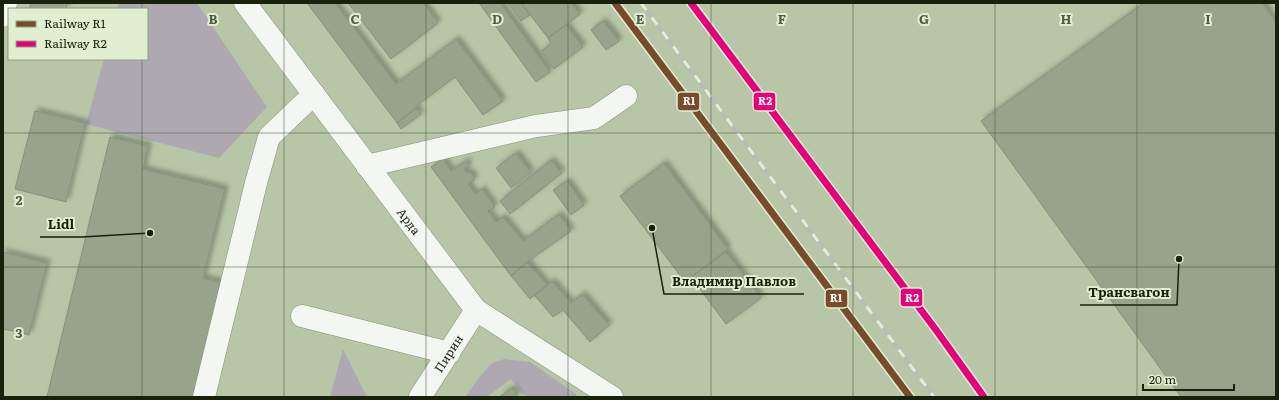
<svg xmlns="http://www.w3.org/2000/svg" width="1279" height="400" viewBox="0 0 1279 400" font-family="Literata,serif">
<style>
.green{fill:#aea9b0}
.building{fill:#98a38c;stroke:#869279;filter:url(#shadow)}
.lines{fill:none;stroke-linecap:round;stroke-linejoin:round}
.minor-casing{stroke:#869279;stroke-width:23}
.major-casing{stroke:#869279;stroke-width:23}
.minor{stroke:#f4f6f2;stroke-width:22}
.major{stroke:#f4f6f2;stroke-width:22}
.rail-casing{stroke:#b9bdb5;stroke-width:4.5}
.rail{stroke:#e0efd2;stroke-width:3;stroke-dasharray:9;stroke-linecap:butt}
.rail-1-casing{stroke:#e0efd2;stroke-width:10}
.rail-2-casing{stroke:#e0efd2;stroke-width:10}
.rail-1{stroke:#7a4b2a;stroke-width:7}
.rail-2{stroke:#e5007d;stroke-width:7}
.grid{fill:none;stroke:#4f5b42;stroke-width:1;stroke-opacity:0.55}
.labels{text-anchor:middle;dominant-baseline:central;stroke-width:4;stroke-linejoin:round;paint-order:stroke}
.street-label{font-size:12px;fill:#17210b;stroke:#e0efd2}
.grid-label{font-size:13px;text-anchor:middle;font-weight:bold;fill:#4f5b42;stroke:#e0efd2;stroke-width:4;stroke-linejoin:round;paint-order:stroke}
.leader{fill:none;stroke:#17210b;stroke-width:1.5}
.callout-dot{fill:#17210b;stroke:#e0efd2;stroke-width:1.5}
.callout-label{font-size:13px;text-anchor:middle;font-weight:bold;fill:#17210b;stroke:#e0efd2;stroke-width:4;stroke-linejoin:round;paint-order:stroke}
.line-badge{stroke:#e0efd2;stroke-width:1.5}
.badge-label{font-size:11px;text-anchor:middle;font-weight:bold;fill:#fff}
</style>
<defs>
<filter id="shadow"><feDropShadow dx="3.5" dy="-3.5" stdDeviation="2" flood-color="#0004"/></filter>
</defs>
<rect width="100%" height="100%" fill="#b7c6a7"/>
<!-- green -->
<path class="green" d="M119 3H197L267 107 219 158 86 124 104 59H147V9H117Z
M343 349 367 397H330Z
M504 359 530 362 576 394V397H526L511 379 487 397H465L478 379 492 363Z"/>
<!-- building -->
<path class="building" d="M31 3H67L66 9H29Z
M307 3H335L396 84 456 39 503 101 483 115 455 77 416 106V108L397 123Z
M348 3H423L438 23 391 59Z
M479 3H500L550 72 536 82Z
M508 3H521L530 15 521 21Z
M521 3H571L580 14 548 38Z
M1144 3H1262L1276 22V397H1181L981 121Z
M603 21 619 41 606 50 591 30Z
M566 25 583 47 554 69 541 51 551 44 548 38Z
M416 108 421 114 401 129 397 123Z
M35 111 85 123 66 202 15 189Z
M110 137 148 146 143 169 225 189 203 278 227 284 199 397H47Z
M516 153 531 172 511 188 496 168Z
M443 159 451 171 466 161 469 166 464 169 467 173 469 171 475 179 468 184 475 194 482 189 495 207 488 211 496 222 503 217 523 241 559 214 571 231 527 262 511 276 431 167Z
M551 160 562 173 510 214 500 201Z
M664 163 728 249 685 282 620 196Z
M567 181 584 205 571 215 553 190Z
M3 252 47 263 29 335 4 329 3 332Z
M726 252 761 298 726 324 691 277Z
M527 262 547 285 530 299 511 276Z
M552 281 571 303 582 294 609 325 590 342 563 310 553 317 535 296Z
M512 388 519 397H499Z"/>
<g class="lines">
<defs>
<g id="minor">
<path id="s1" d="M245 3 476 310 612 397"/>
<path d="M367 166 536 126 594 118 626 96"/>
<path d="M302 316 449 353"/>
<path d="M204 397 256 183 269 137 314 94"/>
<path id="s2" d="M420 397 476 310"/>
</g>
<path id="major" d="M3 16 6 3"/>
</defs>
<!-- minor casing -->
<use href="#minor" class="minor-casing"/>
<!-- major casing -->
<use href="#major" class="major-casing"/>
<!-- minor -->
<use href="#minor" class="minor"/>
<!-- major -->
<use href="#major" class="major"/>
<defs>
<path id="rail" d="M615 3 910 397
M641 3 934 397"/>
</defs>
<!-- rail casing -->
<use href="#rail" class="rail-casing"/>
<!-- rail -->
<use href="#rail" class="rail"/>
<defs>
<path id="rail-1" d="M615 3 910 397"/>
<path id="rail-2" d="M691 3 936 330 984 397"/>
</defs>
<!-- rail-1 casing -->
<use href="#rail-1" class="rail-1-casing"/>
<!-- rail-2 casing -->
<use href="#rail-2" class="rail-2-casing"/>
<!-- rail-1 -->
<use href="#rail-1" class="rail-1"/>
<!-- rail-2 -->
<use href="#rail-2" class="rail-2"/>
</g>
<!-- grid -->
<path class="grid" d="M142 3V9M284 3V397M426 3V397M568 3V397M711 3V397M853 3V397M995 3V397M1137 3V397M142 59V397M3 133H1276M3 267H1276"/>
<g class="labels">
<!-- street labels -->
<g class="street-label">
<text stroke="none"><textPath href="#s1" startOffset="273">Арда</textPath></text>
<text stroke="none"><textPath href="#s2" startOffset="52">Пирин</textPath></text>
</g>
</g>
<g class="grid-label">
<text x="213" y="24">B</text>
<text x="355" y="24">C</text>
<text x="497" y="24">D</text>
<text x="640" y="24">E</text>
<text x="782" y="24">F</text>
<text x="924" y="24">G</text>
<text x="1066" y="24">H</text>
<text x="1208" y="24">I</text>
<text x="19" y="205">2</text>
<text x="19" y="338">3</text>
</g>
<!-- callouts -->
<path class="leader" d="M150 233L82 237H40M652 228L664 294H804M1179 259L1177 305H1080"/>
<g class="callout-dot">
<circle cx="150" cy="233" r="4"/>
<circle cx="652" cy="228" r="4"/>
<circle cx="1179" cy="259" r="4"/>
</g>
<g class="callout-label">
<text x="61" y="229">Lidl</text>
<text x="734" y="286">Владимир Павлов</text>
<text x="1129" y="297">Tрансвагон</text>
</g>
<g class="line-badge">
<rect x="753" y="92" width="23" height="19" rx="4" fill="#e5007d"/>
<rect x="677" y="92" width="23" height="19" rx="4" fill="#7a4b2a"/>
<rect x="900" y="288" width="23" height="19" rx="4" fill="#e5007d"/>
<rect x="825" y="289" width="23" height="19" rx="4" fill="#7a4b2a"/>
</g>
<g class="badge-label">
<text x="765" y="105">R2</text>
<text x="689" y="105">R1</text>
<text x="912" y="302">R2</text>
<text x="836" y="302">R1</text>
</g>
<!-- border -->
<rect width="1279" height="400" fill="none" stroke="#17210b" stroke-width="8"/>
<!-- legend -->
<rect x="8" y="8" width="140" height="52" fill="#e0efd2" stroke="#909d82"/>
<rect x="16" y="21" width="20" height="6" fill="#7a4b2a" stroke="#909d82"/>
<text x="44" y="28" font-size="12" fill="#17210b">Railway R1</text>
<rect x="16" y="41" width="20" height="6" fill="#e5007d" stroke="#909d82"/>
<text x="44" y="48" font-size="12" fill="#17210b">Railway R2</text>
<!-- scale -->
<path d="M1143 384v6h91v-6" fill="none" stroke="#17210b" stroke-width="2"/>
<text x="1149" y="384" font-size="12" fill="#17210b" stroke="#e0efd2" stroke-width="3" paint-order="stroke">20 m</text>
</svg>
